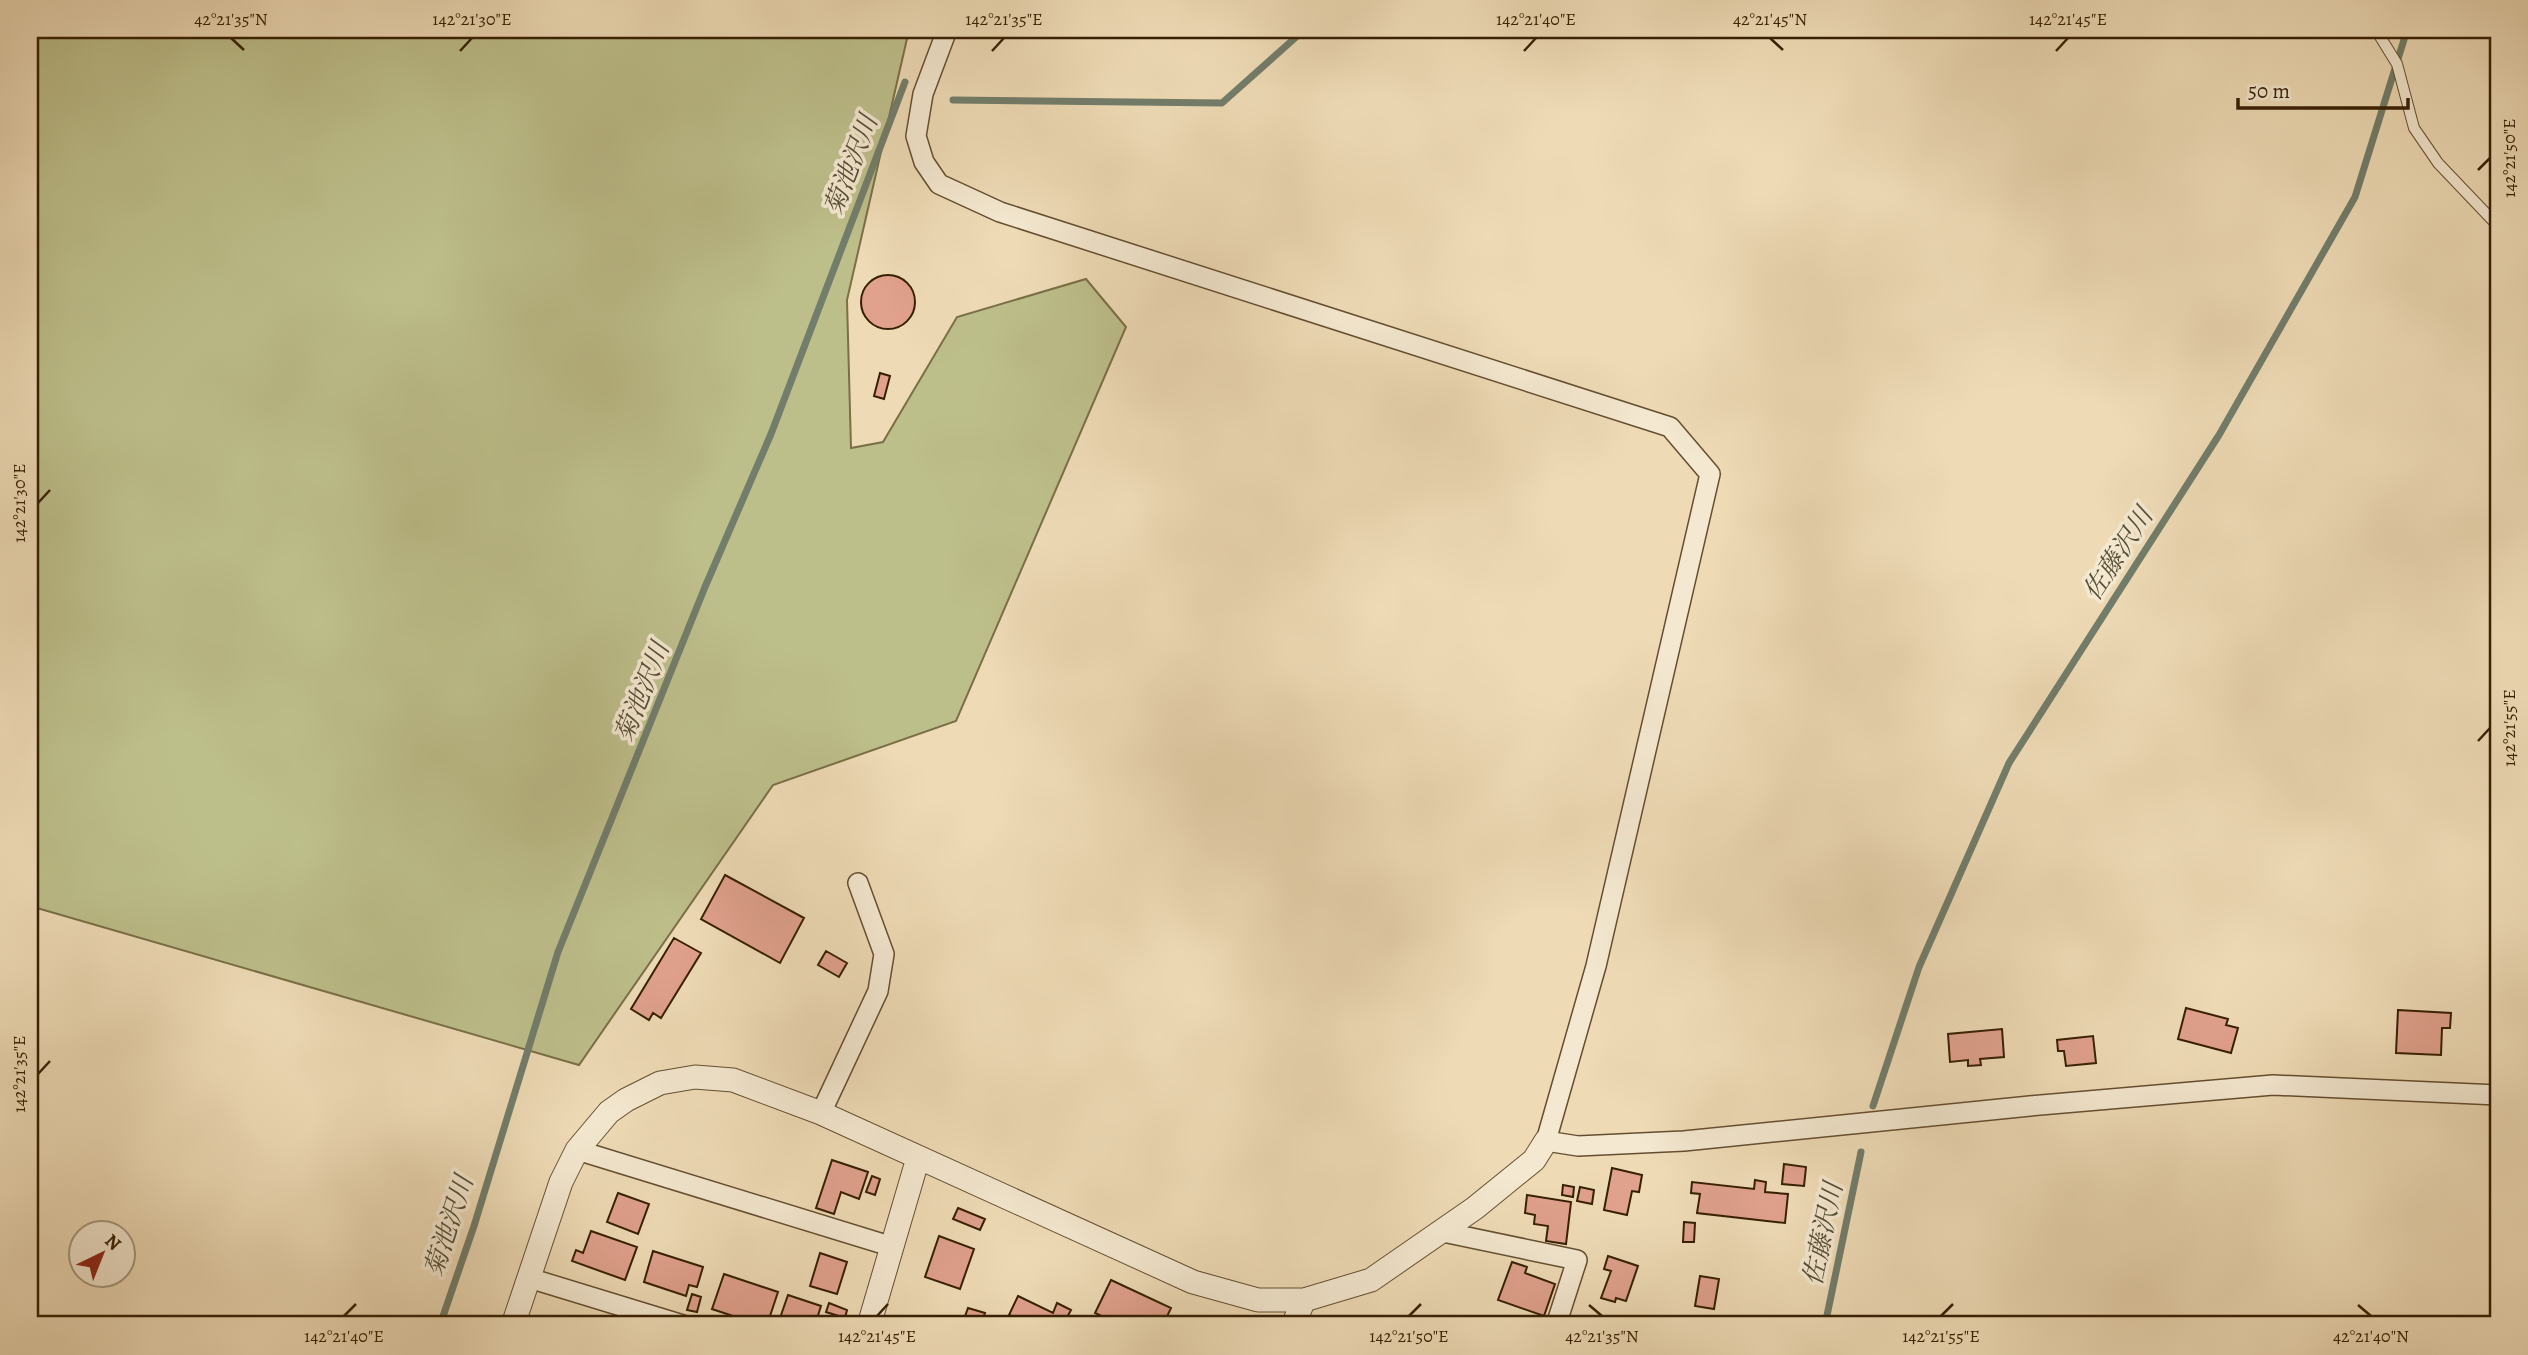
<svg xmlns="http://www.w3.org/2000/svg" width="2528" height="1355" viewBox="0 0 2528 1355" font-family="Alegreya,'Noto Serif JP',serif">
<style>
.green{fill:#bdbf8b;stroke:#7a6f47;stroke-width:2}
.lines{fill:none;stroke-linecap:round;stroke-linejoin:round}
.stream{stroke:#727d6b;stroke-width:7}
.building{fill:#e0a18d;stroke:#371f03;stroke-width:2}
.service-casing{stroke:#654e30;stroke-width:12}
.minor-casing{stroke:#654e30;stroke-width:22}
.tertiary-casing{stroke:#654e30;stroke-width:25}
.service{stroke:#f4e8d0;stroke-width:10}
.minor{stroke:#f4e8d0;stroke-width:19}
.tertiary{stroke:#f4e8d0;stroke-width:23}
.ticks{fill:none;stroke:#371f03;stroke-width:2.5}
.labels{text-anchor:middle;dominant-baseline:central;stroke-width:7;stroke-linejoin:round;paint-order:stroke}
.water-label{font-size:26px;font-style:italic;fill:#544e37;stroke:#f4e8d0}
.neatline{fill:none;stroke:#371f03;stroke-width:2.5}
.ticks-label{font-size:18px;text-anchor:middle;fill:#371f03}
</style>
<rect width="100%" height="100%" fill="#eedbb6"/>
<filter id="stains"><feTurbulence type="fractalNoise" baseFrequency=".00286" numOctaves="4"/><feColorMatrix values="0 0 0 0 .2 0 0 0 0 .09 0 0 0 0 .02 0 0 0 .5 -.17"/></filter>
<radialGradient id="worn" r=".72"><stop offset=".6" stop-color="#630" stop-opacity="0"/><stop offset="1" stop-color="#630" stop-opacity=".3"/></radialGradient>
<!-- green -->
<path class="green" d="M30 30H909L847 300 851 448 883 442 957 317 1086 279 1126 327 956 721 773 785 579 1065 30 906Z"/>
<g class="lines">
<!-- stream -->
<path class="stream" d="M953 100 1222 103 1304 30
M1873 1106 1919 967 2009 763 2219 435 2355 197 2407 30
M440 1325 474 1226 558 952 705 587 771 434 905 82
M1825 1325 1861 1152"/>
</g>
<!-- building -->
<path class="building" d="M861 302a27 27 0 1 1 54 0a27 27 0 1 1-54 0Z
M880 373 890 376 884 399 874 396Z
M725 875 804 918 780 963 701 919Z
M674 938 701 953 661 1018 653 1013 649 1020 631 1009Z
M826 951 847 963 839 977 818 965Z
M2186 1008 2228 1019 2226 1025 2238 1028 2231 1053 2178 1039Z
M2398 1010 2451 1013 2450 1028H2442L2441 1055 2396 1053Z
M2002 1029 2004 1057 1980 1059 1981 1065 1968 1066V1060L1950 1062 1948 1034Z
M2093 1036 2096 1063 2066 1066 2064 1051H2058L2057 1040Z
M832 1160 868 1172 859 1199 841 1192 834 1214 816 1208Z
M1784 1164 1806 1167 1804 1186 1782 1184Z
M1612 1168 1642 1175 1639 1192 1632 1191 1627 1215 1604 1210Z
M872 1176 880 1179 875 1195 866 1192Z
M1755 1180 1766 1182 1765 1192 1788 1194 1785 1223 1697 1213 1700 1194 1691 1193 1692 1182 1754 1189Z
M1563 1185 1574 1187 1573 1197 1562 1195Z
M1580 1187 1594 1190 1592 1204 1577 1201Z
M618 1193 649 1204 638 1234 607 1222Z
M1527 1195 1571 1202 1566 1244 1546 1241 1548 1226 1534 1224 1535 1215 1525 1213Z
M958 1208 985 1219 980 1230 953 1219Z
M1684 1222 1695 1223 1694 1242H1683Z
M591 1231 637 1247 625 1280 572 1261 576 1250 583 1253Z
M939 1236 974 1249 960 1289 925 1277Z
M653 1251 703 1267 697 1287 689 1285 686 1296 644 1282Z
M820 1253 847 1262 837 1294 810 1286Z
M1608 1256 1638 1266 1626 1301 1616 1298 1615 1302 1601 1298 1611 1271 1604 1269Z
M1512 1262 1527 1267 1525 1273 1555 1284 1544 1316 1498 1300Z
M724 1274 778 1292 767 1325H760L712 1309Z
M1700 1276 1719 1279 1714 1309 1695 1306Z
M1111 1280 1171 1308 1163 1325H1157L1145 1320 1143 1325H1121L1095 1313Z
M692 1294 701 1297 697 1312 687 1310Z
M788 1295 821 1306 815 1325H804L780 1318Z
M1018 1296 1053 1313 1057 1303 1071 1310 1063 1325H1010L1014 1317 1009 1315Z
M829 1303 847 1310 845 1318 826 1312Z
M968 1308 985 1313 981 1324 964 1319Z
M1578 1317 1600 1325H1575Z"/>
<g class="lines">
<defs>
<path id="service" d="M2376 30 2397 64 2414 128 2438 163 2498 226"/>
<path id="minor" d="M947 30 923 94 916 136 924 162 939 184 1000 212 1670 427 1710 474 1596 966 1546 1141 1578 1146 1684 1141 2030 1106 2273 1085 2498 1095
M821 1113 878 991 884 954 858 883
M577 1150 893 1247
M1443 1232 1577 1260 1556 1325
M529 1278 683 1325"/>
<path id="tertiary" d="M513 1325 561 1182 577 1150 609 1112 626 1100 660 1083 695 1077 733 1080 821 1113 1193 1282 1258 1300H1304L1371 1280 1475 1208 1534 1160 1546 1141
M869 1325 918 1158
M1293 1325 1304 1300"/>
</defs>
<!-- service casing -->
<use href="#service" class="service-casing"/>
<!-- minor casing -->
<use href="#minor" class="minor-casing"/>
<!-- tertiary casing -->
<use href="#tertiary" class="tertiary-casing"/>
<!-- service -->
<use href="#service" class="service"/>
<!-- minor -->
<use href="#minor" class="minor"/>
<!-- tertiary -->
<use href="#tertiary" class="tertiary"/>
</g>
<!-- ticks -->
<path class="ticks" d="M231 38 244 50M1770 38 1783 50M460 51 472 38M992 51 1004 38M1524 51 1536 38M2056 51 2068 38M2478 170 2490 158M38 503 50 490M2478 741 2490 728M38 1074 50 1061M1589 1305 1602 1316M2358 1305 2371 1316M344 1316 356 1304M877 1316 888 1304M1409 1316 1421 1304M1941 1316 1953 1304"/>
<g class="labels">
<!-- water labels -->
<g class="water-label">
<text transform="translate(851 165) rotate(-69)">菊池沢川</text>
<text transform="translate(2118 554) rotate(-57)">佐藤沢川</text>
<text transform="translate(642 692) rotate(-68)">菊池沢川</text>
<text transform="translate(449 1226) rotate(-72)">菊池沢川</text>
<text transform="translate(1823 1234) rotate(-78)">佐藤沢川</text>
</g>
</g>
<!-- margin -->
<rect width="2528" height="1355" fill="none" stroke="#eedbb6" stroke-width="77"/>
<!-- north arrow -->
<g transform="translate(102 1254) rotate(43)"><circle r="33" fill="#f4e8d0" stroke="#a8987e" stroke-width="2"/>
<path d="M0-5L12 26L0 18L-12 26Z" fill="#8f2418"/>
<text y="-10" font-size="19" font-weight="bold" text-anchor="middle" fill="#371f03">N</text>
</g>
<!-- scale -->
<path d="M2238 98v10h170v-10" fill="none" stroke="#371f03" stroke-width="3.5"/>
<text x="2248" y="98" font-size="21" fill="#371f03" stroke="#f4e8d0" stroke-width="5" paint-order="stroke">50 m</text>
<rect x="38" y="38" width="2452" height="1278" class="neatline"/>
<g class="ticks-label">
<text x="231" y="25">42°21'35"N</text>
<text x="472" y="25">142°21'30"E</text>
<text x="1004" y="25">142°21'35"E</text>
<text x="1536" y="25">142°21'40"E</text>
<text x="1770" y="25">42°21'45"N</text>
<text x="2068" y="25">142°21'45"E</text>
<text transform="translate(2509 158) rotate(-90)" y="6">142°21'50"E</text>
<text transform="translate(19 503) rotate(-90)" y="6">142°21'30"E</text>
<text transform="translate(2509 728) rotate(-90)" y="6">142°21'55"E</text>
<text transform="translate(19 1074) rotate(-90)" y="6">142°21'35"E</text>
<text x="344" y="1342">142°21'40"E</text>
<text x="877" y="1342">142°21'45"E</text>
<text x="1409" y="1342">142°21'50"E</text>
<text x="1602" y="1342">42°21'35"N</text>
<text x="1941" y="1342">142°21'55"E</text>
<text x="2371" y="1342">42°21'40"N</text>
</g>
<rect width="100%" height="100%" filter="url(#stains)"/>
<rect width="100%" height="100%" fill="url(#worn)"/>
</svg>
